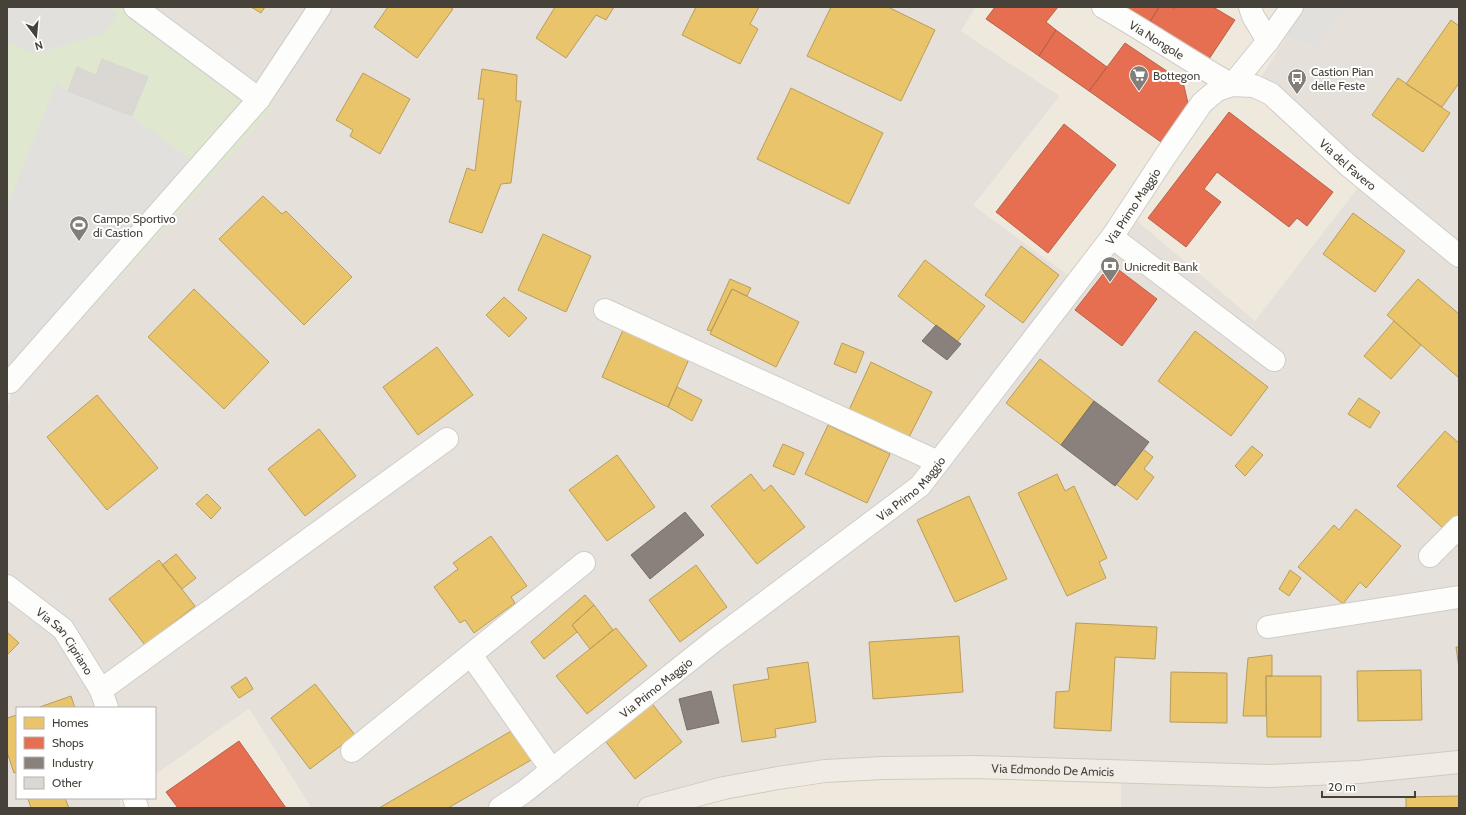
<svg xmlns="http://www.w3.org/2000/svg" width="1466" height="815" viewBox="0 0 1466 815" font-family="Cabin,sans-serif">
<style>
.residential{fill:#e5e1da}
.commercial{fill:#efe8dd}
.green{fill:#dfe8cf}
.parking{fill:#e2e0dd}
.homes{fill:#e9c46a;stroke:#b89d5b}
.shops{fill:#e76f51;stroke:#b7614a}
.industry{fill:#8a817c;stroke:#766e68}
.building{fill:#dbd8d4;stroke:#d9d6d2}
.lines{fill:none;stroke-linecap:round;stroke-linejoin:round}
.minor-casing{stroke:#cfcdca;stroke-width:24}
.major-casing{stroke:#d2cabb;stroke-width:24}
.minor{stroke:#fdfdfc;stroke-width:22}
.major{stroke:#f0ece5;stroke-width:22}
.labels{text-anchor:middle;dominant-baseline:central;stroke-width:4;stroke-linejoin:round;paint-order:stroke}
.street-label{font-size:12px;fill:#464139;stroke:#fff}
.poi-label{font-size:12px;fill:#464139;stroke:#fff;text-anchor:start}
</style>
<rect width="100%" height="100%" fill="#f1efec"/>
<!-- residential -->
<path class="residential" d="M143 7H976L961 31 1060 96 974 205 1134 219 1259 80 1286 37 1299 7H1459V808H1121V781L688 808H311L249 709 155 775V708H17V798H123L120 800V808H7V407L12 389Z"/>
<!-- commercial -->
<path class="commercial" d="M976 7H1299L1286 37 1259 80 1370 172 1255 321 1135 219 1084 287 974 206 1060 96 961 31Z
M249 709 311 808H120V800L123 798H155V775Z
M927 777 1121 781V808H688L721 799 822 781Z"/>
<!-- green -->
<path class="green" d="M7 7H143L275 107 29 377 7 387Z"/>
<!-- parking -->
<path class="parking" d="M7 7H107L118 14 104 33 37 54 7 42Z
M1309 7H1344L1317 47 1286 37Z
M56 83 68 91 132 116 200 166 7 380V206Z"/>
<!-- homes -->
<path class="homes" d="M251 7H265L261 13Z
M388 7H450L453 9 417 58 374 27Z
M555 7H614L606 20 596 15 566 58 536 38Z
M696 7H759L750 24 758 29 740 64 682 35Z
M831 7H888L935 30 901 101 807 56Z
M1451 20 1459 26V83L1442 107 1406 84Z
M482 69 517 75 516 101H521L511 183 501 184 482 233 449 222 467 168 475 171 484 99H478Z
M363 73 410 99 380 154 350 136 353 130 336 120Z
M1398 78 1450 113 1423 152 1372 115Z
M791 88 883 133 849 204 757 159Z
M263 196 282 214 286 211 352 277 304 325 219 239Z
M1353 213 1405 251 1375 292 1323 254Z
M543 234 591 256 566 312 518 290Z
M1021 246 1059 275 1023 323 985 295Z
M925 260 985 306 957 342 898 296Z
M730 279 751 288 747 296 732 289 711 331 707 330Z
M1418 279 1459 314V378L1387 315Z
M194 289 269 362 224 409 148 337Z
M732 289 799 322 776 367 710 334Z
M504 297 527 318 509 337 486 315Z
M1394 321 1421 345 1391 379 1364 356Z
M623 330 689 359 668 407 602 377Z
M1195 331 1268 387 1231 436 1158 381Z
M842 343 864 352 856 373 834 364Z
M437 347 473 395 418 435 383 387Z
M1040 359 1094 401 1061 445 1006 403Z
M871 362 932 392 908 439 849 410Z
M677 387 702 400 692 421 668 407Z
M97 395 158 468 107 510 47 437Z
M1359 398 1380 412 1370 428 1348 414Z
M828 425 890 454 867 503 805 474Z
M319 429 356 476 305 516 268 469Z
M1445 431 1459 443V514L1445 530 1397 486Z
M783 444 804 453 794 475 773 466Z
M1252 446 1263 455 1245 476 1235 466Z
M1143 449 1153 457 1144 469 1154 477 1137 500 1116 484Z
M617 455 655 507 607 541 569 490Z
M751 474 764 491 771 485 805 527 757 564 711 506Z
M1057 474 1065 491 1074 486 1107 558 1099 562 1106 578 1067 596 1018 493Z
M207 494 221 508 211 519 196 504Z
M969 496 1007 579 955 602 917 520Z
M1356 509 1401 546 1366 588 1360 582 1343 604 1298 567 1334 525 1339 530Z
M491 536 527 586 511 597 515 603 474 633 465 620 460 623 434 587 458 569 453 563Z
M176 554 196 578 182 589 162 565Z
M159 560 195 606 145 645 109 599Z
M696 565 727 607 680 642 649 600Z
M1290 570 1301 578 1289 596 1279 589Z
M585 595 594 605 572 625 577 632 544 659 531 642Z
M594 605 613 630 590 649 572 625Z
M1076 623 1157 627 1155 659 1115 657 1111 731 1054 728 1056 692 1069 691Z
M616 628 647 666 587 714 556 676Z
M7 632 19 643 7 655Z
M959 636 963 692 873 699 869 642Z
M1456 647H1459V668Z
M1272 655V676H1266V716H1243L1248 658Z
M808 662 816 722 775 729 776 737 742 742 733 685 769 679 767 668Z
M1421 670 1422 720 1358 721 1357 671Z
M1171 672 1227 673V723L1170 722Z
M1266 676H1321V737H1267Z
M246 677 253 689 239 698 231 687Z
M315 684 355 735 310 769 271 718Z
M71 696 75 708H37Z
M650 701 682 742 635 779 603 738Z
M17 715V772L14 773 7 752V718Z
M513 730 533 759 448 808H379Z
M1459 796V808H1406V797Z
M29 798H65L69 808H31L28 799Z"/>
<!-- shops -->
<path class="shops" d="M995 7H1058L1046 22 1056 30 1039 56 986 19Z
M1116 7H1159L1146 28Z
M1159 7H1171L1174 9 1175 7H1213L1235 20 1205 65 1146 28Z
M1056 30 1107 67 1089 91 1039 56Z
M1125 43 1183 82 1188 103 1161 142 1089 91Z
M1229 112 1333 192 1307 226 1297 218 1289 227 1217 172 1204 189 1221 202 1186 247 1148 218Z
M1064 124 1116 165 1048 253 996 212Z
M1111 264 1157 299 1122 346 1075 310Z
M239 741 286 808H178L166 792Z"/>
<!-- industry -->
<path class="industry" d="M936 325 961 344 947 360 922 341Z
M1094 401 1149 442 1115 486 1061 445Z
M685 512 704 535 650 579 631 555Z
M711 691 719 723 687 730 679 699Z"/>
<!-- building -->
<path class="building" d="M102 59 148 77 132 116 68 91 77 67 96 75Z"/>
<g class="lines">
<defs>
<g id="minor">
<path d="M135 7 259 99"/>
<path id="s1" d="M1103 7C1147 32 1188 60 1232 85"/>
<path d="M1250 7 1253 16 1268 41"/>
<path d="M1232 85 1268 41 1292 7"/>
<path d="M1112 237 1274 360"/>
<path d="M605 310 938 462"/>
<path d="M10 382 259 99 320 7"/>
<path d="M1430 556 1459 527"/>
<path id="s2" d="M7 586 63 629 101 690 107 708"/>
<path d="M1268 627 1459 597"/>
<path d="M471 655 552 770"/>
<path d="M101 690 447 439"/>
<path d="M352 751 584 563"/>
<path d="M134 798 137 808"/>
<path id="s3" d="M500 808 524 792 715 640 920 486 1112 237 1166 155 1202 103 1217 90 1232 85 1254 86 1271 94 1349 166 1459 256"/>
</g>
<g id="major">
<path id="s4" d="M649 808 724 788 778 778 825 771 883 768 974 767 1269 776 1359 772 1459 762"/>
</g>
</defs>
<!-- minor casing -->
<use href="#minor" class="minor-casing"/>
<!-- major casing -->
<use href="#major" class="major-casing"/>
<!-- minor -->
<use href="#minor" class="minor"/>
<!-- major -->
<use href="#major" class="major"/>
</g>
<!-- icons -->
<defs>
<symbol id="supermarket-pin" viewBox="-11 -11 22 30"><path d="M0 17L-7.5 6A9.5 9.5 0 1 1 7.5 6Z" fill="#827e78" stroke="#fff"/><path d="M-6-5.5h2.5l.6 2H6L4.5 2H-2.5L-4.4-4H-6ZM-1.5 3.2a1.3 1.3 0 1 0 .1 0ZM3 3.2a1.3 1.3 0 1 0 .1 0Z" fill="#fff"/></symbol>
<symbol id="bus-pin" viewBox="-11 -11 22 30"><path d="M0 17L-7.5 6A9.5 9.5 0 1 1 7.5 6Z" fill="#827e78" stroke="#fff"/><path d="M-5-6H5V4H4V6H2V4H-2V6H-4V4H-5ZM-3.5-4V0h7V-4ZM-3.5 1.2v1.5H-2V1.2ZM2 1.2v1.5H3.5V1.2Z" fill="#fff"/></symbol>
<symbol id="stadium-pin" viewBox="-11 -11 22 30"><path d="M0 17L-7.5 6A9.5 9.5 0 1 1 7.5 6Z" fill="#827e78" stroke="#fff"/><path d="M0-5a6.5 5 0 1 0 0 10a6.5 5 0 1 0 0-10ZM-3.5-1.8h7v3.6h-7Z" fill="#fff"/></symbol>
<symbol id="bank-pin" viewBox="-11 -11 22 30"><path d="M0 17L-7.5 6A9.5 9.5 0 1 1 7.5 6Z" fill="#827e78" stroke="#fff"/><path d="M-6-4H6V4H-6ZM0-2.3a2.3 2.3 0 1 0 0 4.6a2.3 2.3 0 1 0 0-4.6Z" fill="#fff"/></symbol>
</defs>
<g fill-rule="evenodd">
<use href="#supermarket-pin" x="1128" y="64" width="22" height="30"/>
<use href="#bus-pin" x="1286" y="67" width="22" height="30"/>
<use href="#stadium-pin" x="68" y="214" width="22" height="30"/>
<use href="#bank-pin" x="1099" y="255" width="22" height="30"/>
</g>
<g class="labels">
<!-- street labels -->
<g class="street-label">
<text stroke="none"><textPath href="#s1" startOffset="63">Via Nongole</textPath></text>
<text stroke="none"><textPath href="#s3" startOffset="1186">Via del Favero</textPath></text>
<text stroke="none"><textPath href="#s3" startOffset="881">Via Primo Maggio</textPath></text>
<text stroke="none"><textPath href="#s3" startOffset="521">Via Primo Maggio</textPath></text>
<text stroke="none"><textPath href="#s2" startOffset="81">Via San Cipriano</textPath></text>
<text stroke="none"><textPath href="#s3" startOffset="197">Via Primo Maggio</textPath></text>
<text stroke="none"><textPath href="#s4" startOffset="408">Via Edmondo De Amicis</textPath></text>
</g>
<!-- poi labels -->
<g class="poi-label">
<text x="1311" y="71">Castion Pian<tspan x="1311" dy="14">delle Feste</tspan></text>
<text x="1153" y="75">Bottegon</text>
<text x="93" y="218">Campo Sportivo<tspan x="93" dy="14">di Castion</tspan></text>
<text x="1124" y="266">Unicredit Bank</text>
</g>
</g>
<!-- border -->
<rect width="1466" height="815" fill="none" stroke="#464139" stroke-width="16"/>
<!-- legend -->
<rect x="16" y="707" width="140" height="92" fill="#ffffff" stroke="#b5b3b0"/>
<rect x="24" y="717" width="20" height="12" fill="#e9c46a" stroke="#b5b3b0"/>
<text x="52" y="727" font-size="12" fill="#464139">Homes</text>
<rect x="24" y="737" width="20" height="12" fill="#e76f51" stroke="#b5b3b0"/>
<text x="52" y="747" font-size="12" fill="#464139">Shops</text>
<rect x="24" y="757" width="20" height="12" fill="#8a817c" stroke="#b5b3b0"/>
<text x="52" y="767" font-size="12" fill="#464139">Industry</text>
<rect x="24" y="777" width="20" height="12" fill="#dbd8d4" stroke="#b5b3b0"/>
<text x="52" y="787" font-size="12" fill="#464139">Other</text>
<!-- north arrow -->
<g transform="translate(36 36) rotate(164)" stroke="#ffffff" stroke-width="3" paint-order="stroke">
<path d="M0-3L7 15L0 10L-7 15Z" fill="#464139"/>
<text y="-6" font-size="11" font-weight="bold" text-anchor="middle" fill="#464139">N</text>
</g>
<!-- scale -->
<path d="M1322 791v6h93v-6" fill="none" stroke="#464139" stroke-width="2"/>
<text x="1328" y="791" font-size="12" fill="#464139" stroke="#ffffff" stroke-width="3" paint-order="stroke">20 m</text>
</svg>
